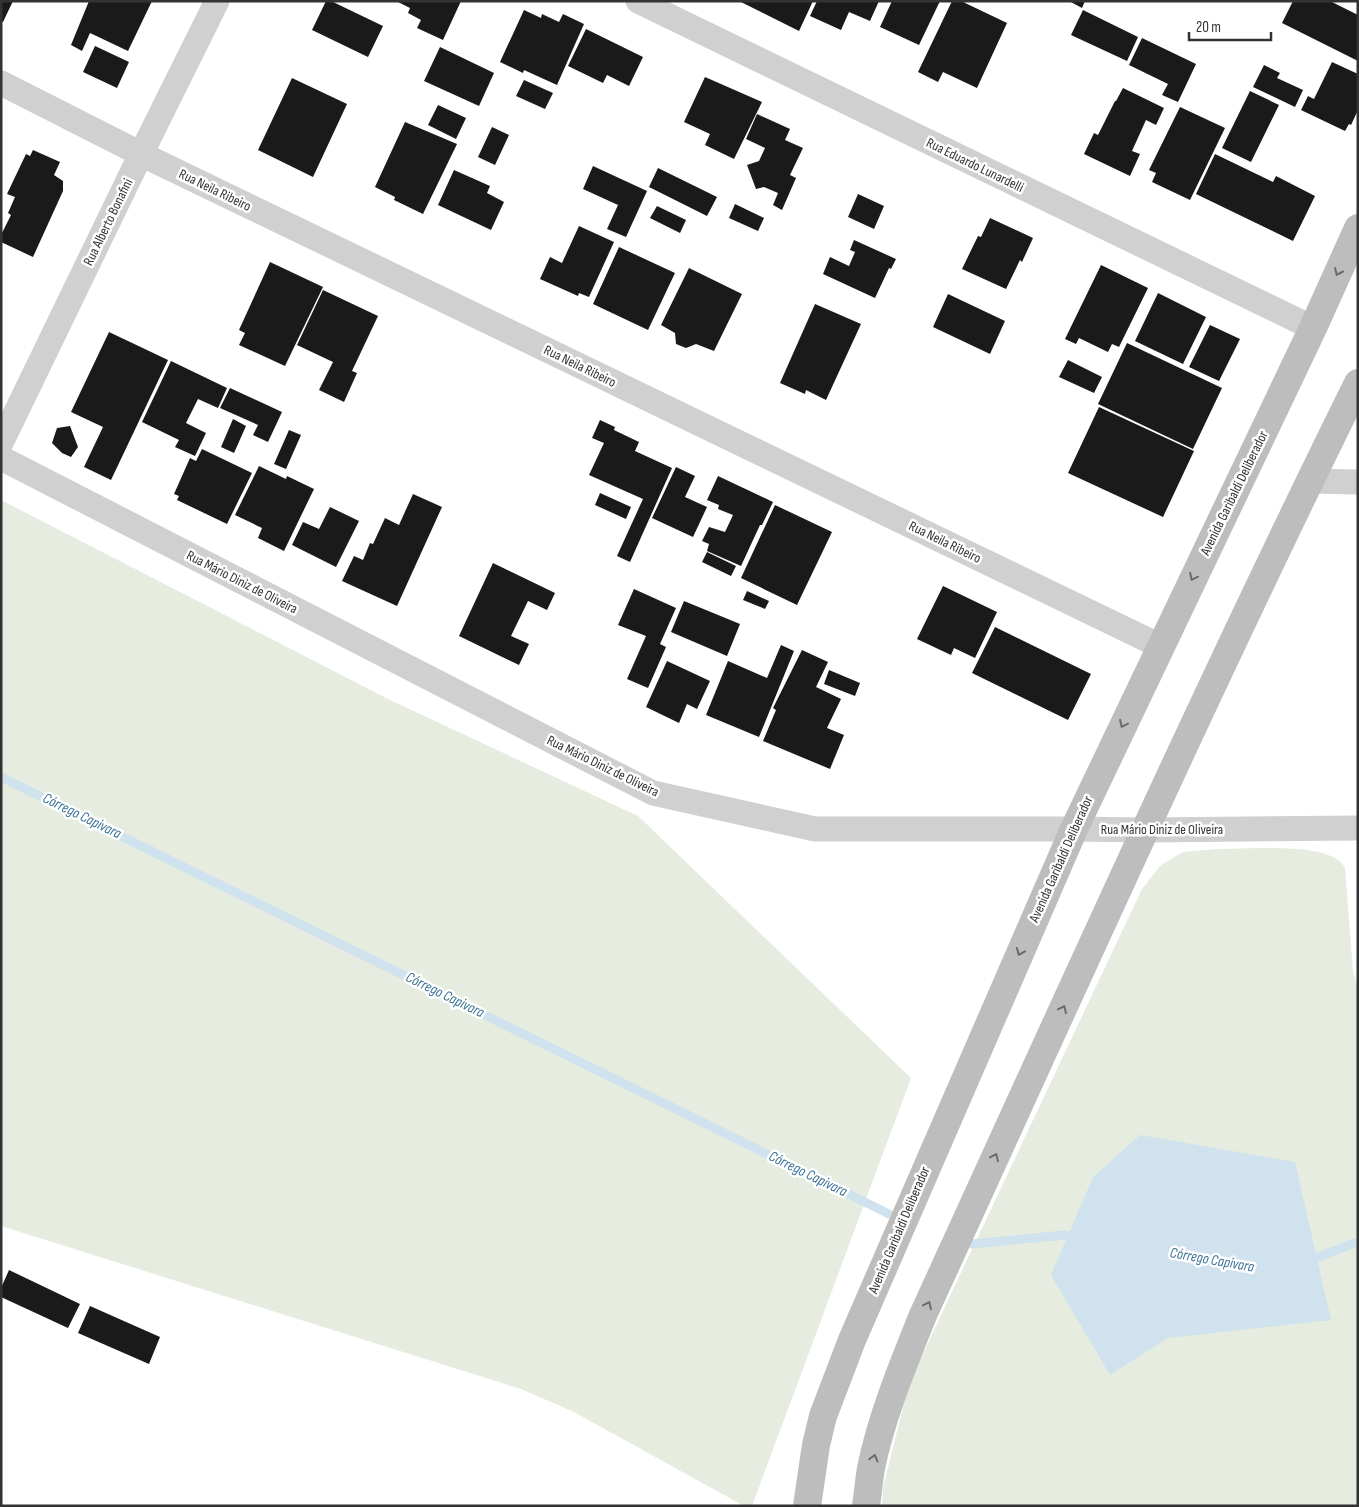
<svg xmlns="http://www.w3.org/2000/svg" width="1359" height="1507" viewBox="0 0 1359 1507" font-family="'Sofia Sans Condensed',sans-serif">
<style>
.green{fill:#e6ecdf}
.water{fill:#cfe2ee}
.lines{fill:none;stroke-linecap:round;stroke-linejoin:round}
.stream{stroke:#cfe2ee;stroke-width:9}
.building{fill:#1a1a1a}
.street{stroke:#d0d0d0;stroke-width:25}
.secondary{stroke:#bdbdbd;stroke-width:28}
.oneway{stroke:#6a6a6a}
.labels{text-anchor:middle;dominant-baseline:central;stroke-width:5;stroke-linejoin:round;paint-order:stroke}
.street-label{font-size:14px;fill:#333;stroke:#fff}
.water-label{font-size:15px;font-style:italic;fill:#3f7597;stroke:#fff}
</style>
<rect width="100%" height="100%" fill="#fff"/>
<!-- green -->
<path class="green" d="M1 500 388 699 638 816 911 1078 752 1506H744L574 1412 521 1389 1 1226Z
M1216 849C1248 849 1306 844 1333 857 1338 859 1341 863 1345 867L1353 972 1358 986V1506H882L883 1488 909 1383 1142 889 1161 865 1183 852Z"/>
<!-- water -->
<path class="water" d="M1140 1135 1295 1162 1331 1320 1168 1338 1110 1375 1051 1275 1093 1177Z"/>
<g class="lines">
<!-- stream -->
<path class="stream" d="M1 777 889 1214
M972 1244 1064 1235 1078 1238
M1306 1262 1354 1243H1358"/>
</g>
<!-- building -->
<path class="building" d="M1 1H13L3 22H1Z
M89 1H152L128 51 90 33 82 51 71 45Z
M326 1H331L383 26 368 57 312 30Z
M396 1H461L443 40 417 28 421 20 408 13 410 8Z
M739 1H813L799 31Z
M817 1H879L870 21 849 12 841 30 810 16Z
M892 1H940L919 45 880 27Z
M952 1H961L1007 23 977 88 943 72 938 82 918 72Z
M1069 1H1085L1082 8Z
M1293 1H1330L1358 15V61L1282 23Z
M524 10 541 18 542 14 559 22 563 14 584 24 557 85 524 70 523 73 500 62Z
M1083 10 1138 37 1127 61 1071 35Z
M586 29 643 57 629 86 607 75 603 83 568 66Z
M1142 38 1196 64 1178 102 1162 95 1168 84 1129 65Z
M95 46 129 62 117 88 83 72Z
M440 47 494 73 479 106 424 81Z
M1332 62 1358 74V110L1351 125 1349 124 1345 131 1301 110 1308 96 1314 99Z
M1264 65 1280 73 1277 78 1303 90 1295 107 1253 87Z
M705 77 762 102 734 159 705 145 710 134 684 122Z
M292 78 347 104 313 177 258 150Z
M524 80 553 93 545 109 516 96Z
M1123 88 1164 108 1156 125 1146 120 1132 151 1140 154 1130 176 1084 154 1094 133 1098 135 1115 101H1116Z
M1250 91 1279 105 1251 162 1222 148Z
M438 105 466 118 456 139 428 125Z
M1180 107 1225 128 1190 200 1152 182 1156 173 1149 170Z
M757 114 790 129 785 140 803 148 790 175 796 178 782 210 773 205 778 193 764 187 756 189 747 165 759 161 765 148 746 139Z
M405 122 457 144 423 214 394 200 395 197 375 187Z
M492 127 509 135 495 165 478 157Z
M33 150 60 162 54 175 63 181V191L33 257 1 242V235L11 215 8 213 15 197 7 194 26 154 30 156Z
M1215 154 1273 182 1276 176 1315 196 1293 241 1196 194Z
M593 166 647 191 626 237 607 229 618 205 583 189Z
M658 168 717 197 707 216 649 187Z
M454 170 490 186 487 193 504 202 491 230 438 205Z
M858 194 884 206 874 229 848 217Z
M735 204 764 218 758 231 729 218Z
M657 206 686 220 680 233 650 218Z
M990 218 1033 238 1022 262 1020 260 1006 289 962 269 978 236 981 237Z
M579 226 614 242 589 297 579 293 578 296 540 279 550 257 562 263Z
M854 240 896 259 891 269 889 268 875 298 823 274 830 257 849 266 855 252 850 250Z
M619 247 675 273 648 330 593 304Z
M270 262 323 287 285 366 239 345 245 333 239 330Z
M1101 265 1148 288 1119 347 1112 344 1108 352 1079 338 1076 344 1065 339Z
M689 268 742 294 714 351 696 344 686 348 676 344 675 333 661 325Z
M323 290 378 316 352 371 357 373 344 402 319 390 333 362 297 345Z
M1158 293 1206 317 1183 364 1135 341Z
M948 294 1005 321 990 354 933 327Z
M815 304 861 324 826 400 806 390 805 394 780 383Z
M1210 325 1240 339 1219 381 1189 367Z
M109 332 168 360 111 480 84 467 103 427 71 412Z
M1127 343 1222 388 1193 449 1098 404Z
M1068 360 1102 377 1094 393 1059 377Z
M171 361 227 388 218 408 198 399 186 423 206 433 195 456 175 447 179 440 142 422Z
M230 388 282 412 268 442 253 435 258 425 220 408Z
M1099 407 1194 451 1163 517 1068 473Z
M233 419 246 426 234 453 221 447Z
M600 420 615 427 614 430 639 442 635 451 672 468 630 562 617 556 643 499 589 475 604 443 592 438Z
M70 426 78 447 71 457 62 453 52 443 57 428Z
M289 430 301 435 286 469 274 464Z
M202 449 252 473 227 524 177 500 179 496 174 494 190 458 196 461Z
M259 466 286 479 287 476 314 489 284 551 258 538 262 528 235 515Z
M676 467 695 476 685 497 707 507 693 537 652 518Z
M718 476 773 502 762 525H760L741 566 707 551 709 544 702 541 709 527 725 532 733 515 718 509 719 505 707 500Z
M600 493 631 507 626 519 595 505Z
M413 494 442 507 397 606 342 581 354 556 363 560 370 543 373 544 385 518 399 525Z
M775 505 832 532 797 605 741 578Z
M330 507 359 521 336 567 292 545 303 522 319 529Z
M707 552 736 566 731 576 702 562Z
M493 563 555 593 547 610 528 601 511 636 529 644 519 665 459 636Z
M943 586 997 612 975 658 954 648 951 655 917 639Z
M634 589 676 608 660 644 666 647 648 688 627 679 646 636 618 625Z
M747 591 769 601 765 609 743 600Z
M684 601 740 624 727 656 671 632Z
M995 627 1091 674 1068 720 972 673Z
M781 645 794 651 759 737 706 715 728 661 767 678Z
M802 650 828 662 816 687 841 699 827 728 844 735 830 769 763 741 776 710 773 708Z
M667 661 710 681 697 709 687 704 679 723 646 707Z
M829 670 860 683 855 696 824 684Z
M9 1270 80 1304 68 1328 1 1297V1288Z
M90 1306 160 1337 149 1364 78 1333Z"/>
<g class="lines">
<!-- street -->
<path class="street" d="M638 1 1313 328
M1 83 141 154 1160 646
M1 443 141 154 217 1
M1 458 653 793 815 829H1074L1145 830 1358 828
M1310 481 1358 482"/>
<!-- secondary -->
<path class="secondary" d="M807 1506 816 1445 823 1416 852 1340 1074 829 1313 328 1358 228
M866 1506C868 1493 869 1480 871 1468 882 1415 903 1365 923 1315 1066 1003 1206 690 1358 383"/>
</g>
<!-- one-way arrows -->
<defs><path id="oneway-chevron" d="M-2-3.5L2.5 0L-2 3.5" fill="none" stroke-width="1.6" stroke-linecap="round" stroke-linejoin="round" transform="scale(1.25)"/></defs>
<g class="oneway">
<use href="#oneway-chevron" transform="translate(1338 272) rotate(114)"/>
<use href="#oneway-chevron" transform="translate(1193 577) rotate(116)"/>
<use href="#oneway-chevron" transform="translate(1123 724) rotate(115)"/>
<use href="#oneway-chevron" transform="translate(1020 952) rotate(113)"/>
<use href="#oneway-chevron" transform="translate(1063 1009) rotate(-65)"/>
<use href="#oneway-chevron" transform="translate(995 1157) rotate(-65)"/>
<use href="#oneway-chevron" transform="translate(928 1305) rotate(-65)"/>
<use href="#oneway-chevron" transform="translate(874 1458) rotate(-75)"/>
</g>
<g class="labels">
<!-- street labels -->
<g class="street-label">
<text transform="translate(975 165) rotate(26)">Rua Eduardo Lunardelli</text>
<text transform="translate(215 190) rotate(26)">Rua Neila Ribeiro</text>
<text transform="translate(108 222) rotate(-64)">Rua Alberto Bonafini</text>
<text transform="translate(580 366) rotate(26)">Rua Neila Ribeiro</text>
<text transform="translate(1234 493) rotate(-64)">Avenida Garibaldi Deliberador</text>
<text transform="translate(945 542) rotate(26)">Rua Neila Ribeiro</text>
<text transform="translate(242 582) rotate(27)">Rua Mário Diniz de Oliveira</text>
<text transform="translate(603 766) rotate(26)">Rua Mário Diniz de Oliveira</text>
<text x="1162" y="829">Rua Mário Diniz de Oliveira</text>
<text transform="translate(1061 859) rotate(-66)">Avenida Garibaldi Deliberador</text>
<text transform="translate(899 1230) rotate(-67)">Avenida Garibaldi Deliberador</text>
</g>
<!-- water labels -->
<g class="water-label">
<text transform="translate(82 816) rotate(26)">Córrego Capivara</text>
<text transform="translate(445 995) rotate(26)">Córrego Capivara</text>
<text transform="translate(808 1174) rotate(26)">Córrego Capivara</text>
<text transform="translate(1212 1260) rotate(10)">Córrego Capivara</text>
</g>
</g>
<!-- border -->
<rect width="1359" height="1507" fill="none" stroke="#333333" stroke-width="5"/>
<!-- scale -->
<path d="M1189 32v8h82v-8" fill="none" stroke="#333333" stroke-width="2.5"/>
<text x="1196" y="32" font-size="15" fill="#333333" stroke="#ffffff" stroke-width="4" paint-order="stroke">20 m</text>
</svg>
